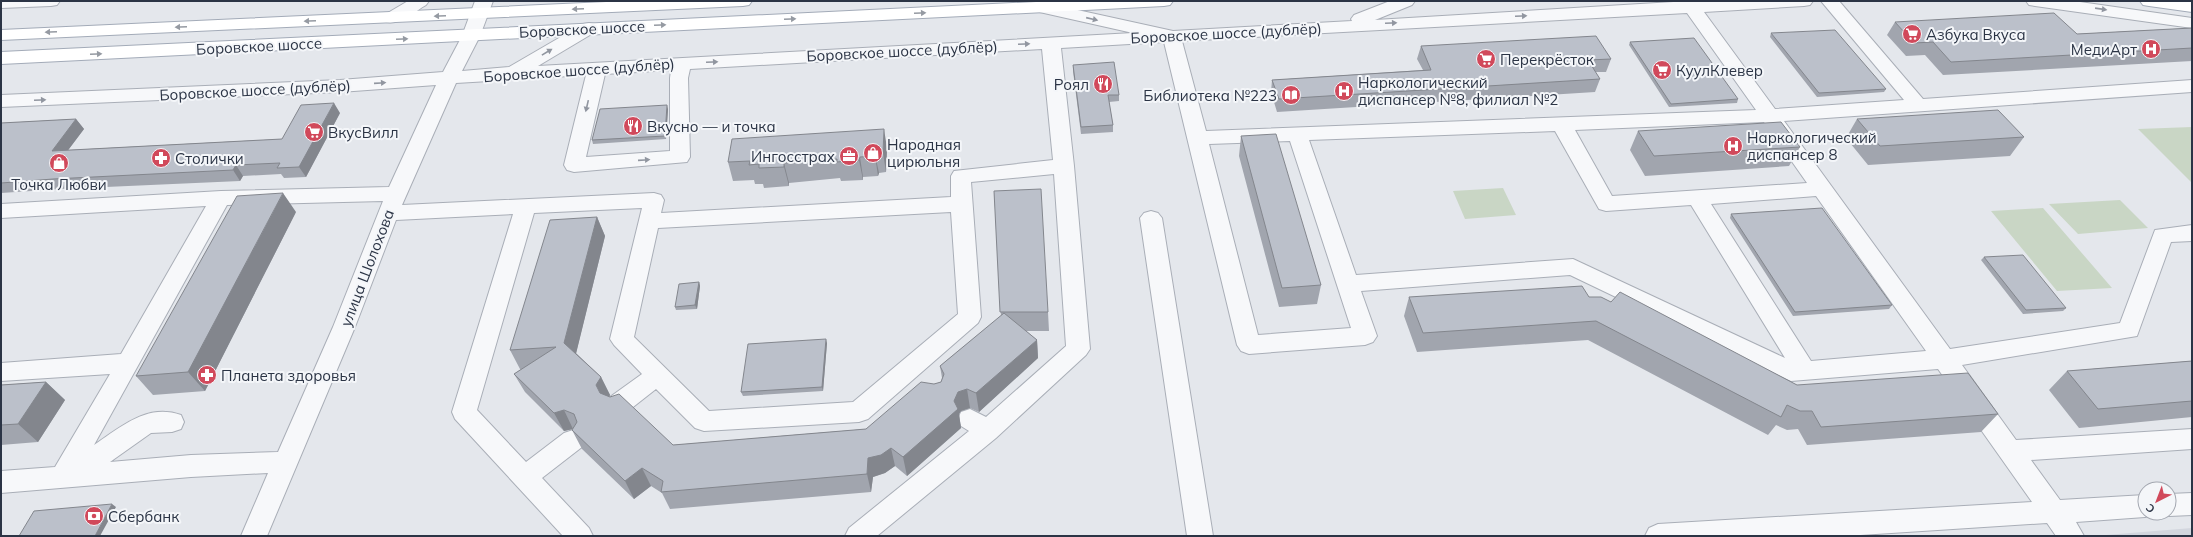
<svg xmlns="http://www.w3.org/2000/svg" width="2193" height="537" viewBox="0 0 2193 537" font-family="Mulish,sans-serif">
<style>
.built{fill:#d2d6de}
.green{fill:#c9d6c5}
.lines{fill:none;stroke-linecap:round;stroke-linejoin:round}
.minor-casing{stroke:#a9aeb7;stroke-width:2}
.major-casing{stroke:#a3abb8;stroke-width:2}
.minor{fill:#f7f8fa;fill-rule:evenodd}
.major{fill:#fff;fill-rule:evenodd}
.wall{fill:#a1a5ae}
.shaded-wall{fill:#83868d}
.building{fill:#bbc0ca;stroke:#83868d}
.oneway{fill:#959aa2}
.oneway2{fill:#9196a0}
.labels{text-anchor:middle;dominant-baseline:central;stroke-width:4;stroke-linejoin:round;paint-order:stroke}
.street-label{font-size:15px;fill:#2b3445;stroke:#f4f6f9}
.poi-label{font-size:15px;fill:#2b3445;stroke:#f4f6f9;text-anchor:start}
</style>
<rect width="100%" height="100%" fill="#e4e7ec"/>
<!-- built -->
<path class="built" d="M2192 528V536L2106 535Z"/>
<!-- green -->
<path class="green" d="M2192 127V183L2138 129Z
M1503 188 1516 215 1465 219 1453 191Z
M2120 200 2148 228 2078 234 2049 204Z
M2043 208 2112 288 2057 291 1991 211Z"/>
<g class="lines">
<defs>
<path id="minor" d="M1 1H60L57 5 51 6 1 8Z
M408 1H429L426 5C414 12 400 25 386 22L383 18 386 14Z
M475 1H493L480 36 462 71 509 67 583 24 589 23 595 24 598 28 595 32 538 66 1133 33 1035 11 1032 7 1035 3 1041 2 1173 31 1352 21 1351 19 1354 15 1390 1H1415L1412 5 1375 20 1690 1H1813L1810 5 1804 6 1704 12 1775 109 1904 100 1821 1H1839L1923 99 2192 80V92L1784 121 1950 349 2120 323 2155 230 2192 225V241L2171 242 2137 336 1962 365 2016 440 2192 429V449L2031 460 2060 500 2145 495V513H2155L2145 517 2076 522 2084 536H2056L2047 523 1845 536H1645L1649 528 1658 524 2032 502 1938 369 1791 381 1570 275 1361 291 1377 336 1373 342 1365 345 1249 354 1241 351 1237 345 1164 42 1061 48 1074 166 1090 349 1086 355 996 438 877 536H845L849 528 969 431 961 426 958 419 961 412 970 409 986 417 1066 346 1054 174 971 182 981 317 978 323 868 419 859 422 704 431 695 428 656 389 628 411 619 414 610 411 607 404 610 397 642 374 614 345 610 339 642 208 534 213 477 410 526 462 564 433 573 430 582 433 585 440 582 447 542 478 589 528 593 536H563L455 419 452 412 513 214 396 220 355 327 267 536H241L268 473 191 477 1 493V471L55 467 110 374 1 381V363L121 354 206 206 1 218V204L221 191 389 187 436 85 340 92 1 107V95L340 80 443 72 462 36ZM1687 13 1756 110 1206 131 1182 41ZM1042 49 1053 160 954 171 951 176V197L661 213 664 200 661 195 654 193 402 205 456 83 586 75 564 165 567 170 574 172 687 162 690 157 688 78 690 69ZM671 70 670 78V151L586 157 605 74ZM1764 122 1807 183 1612 196 1575 130ZM1555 131 1599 209 1606 211 1691 205 1785 358 1573 259 1356 275 1309 140ZM1290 141 1351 328 1258 335 1209 144ZM1816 196 1926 351 1811 361 1711 204ZM383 201 333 327 278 452 191 455 110 462 151 433 172 432 181 429 184 422 181 415C147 403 121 427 94 445L227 205ZM951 212 958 314 853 402 709 411 634 337 658 228Z
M2026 1H2073L2192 18V28L2035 6 2029 5Z
M1151 211 1158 213 1162 218 1213 536H1187L1140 218 1144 213Z
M2192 493V515L2169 516 2160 513H2169V494Z"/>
<path id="major" d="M628 1H752L749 5 743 6 1 40V30Z
M1056 1H1173L1170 5 1164 6 1 64V52Z
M2140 1 2192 2V12L2149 6 2143 5Z"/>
</defs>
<!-- minor casing -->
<use href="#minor" class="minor-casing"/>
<!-- major casing -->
<use href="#major" class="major-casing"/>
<!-- minor -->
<use href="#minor" class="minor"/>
<!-- major -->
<use href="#major" class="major"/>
</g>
<!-- wall -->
<path class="wall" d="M1895 22 2077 34 2192 28V61L1943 75 1925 55 1906 56 1887 35Z
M1771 33 1886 89 1884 92 1817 97 1770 37Z
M1630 42 1738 99 1737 103 1669 107 1629 45Z
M1421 46 1611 59 1606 72H1595L1600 79 1595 92 1277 112 1271 92 1272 80 1423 70 1417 59Z
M1073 65 1119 95V101L1109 102 1113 125V132L1081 134 1073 71Z
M668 109 666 139 593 144 592 140Z
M340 113 306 177 284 178 281 174 243 176 240 181 61 189 1 193V123L76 119 84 129 68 150 282 139Z
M1857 119 2024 137 2010 156 1868 165 1846 138Z
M1638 131 1800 147 1789 166 1645 176 1630 150Z
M1241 136 1321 285 1317 304 1279 307 1239 156Z
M887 148 886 172 879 173 878 176 863 177V180L841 181 840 178 789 183V186L764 188 763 184H755L754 180 733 181 728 162Z
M994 191 1048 312 1049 331H1026L1037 340 1038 358 979 412 970 408 961 411 959 414 961 428 907 476 895 466 885 473 873 477 871 492 670 509 662 493 651 486 634 499 582 449 572 430 573 429 564 431 525 392 514 374 521 369H520L510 350 597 217 605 236 576 353 601 377 610 395 609 397 673 445 866 429 934 384 941 382 942 378 940 366 1001 316Z
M296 212 205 391 153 395 136 376Z
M1731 214 1892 305 1889 309 1793 316 1730 218Z
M1984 257 2066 308 2063 311 2023 314 1981 260Z
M699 282 700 286 697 309 676 310 675 307Z
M1409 297H1589L1611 302 1797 385 1998 414 1981 432 1807 445 1798 429 1787 430 1776 425 1768 435 1588 340 1417 352 1404 316Z
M827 343 823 391 743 396 741 392Z
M2192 361V417L2079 428 2049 390 2067 371Z
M46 382 65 400 38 442 1 445V385Z"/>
<!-- shaded-wall -->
<path class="shaded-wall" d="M334 103 340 113 306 177 299 167Z
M667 105 668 109 666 139 665 136Z
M76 119 84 129 60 161 52 151Z
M884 129 887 148 886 172 883 153Z
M875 154 879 173 878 176 875 156Z
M860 157 863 177V180L859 160Z
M784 163 789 183V186L784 167Z
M236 165 243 176 240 181 233 170Z
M283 193 296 212 205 391 188 372Z
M597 217 605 236 574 362 564 343Z
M699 282 700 286 697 309 695 305Z
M826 339 827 343 823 391 822 387Z
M1037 340 1038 358 979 412 976 393Z
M601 377 610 395 606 403 600 393 596 385Z
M46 382 65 400 38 442 18 424Z
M967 389 970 408 961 411 959 414 961 428 907 476 903 457 958 392Z
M564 410 573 429 564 431 554 413Z
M891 448 895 466 885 473 873 477 871 492 867 474 868 458Z
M642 468 651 486 634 499 625 481Z
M112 504 116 507 100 536H95Z"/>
<!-- building -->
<path class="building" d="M2054 13 2077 34 2192 28V48L1951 62 1933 42 1914 43 1895 22Z
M1835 30 1886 89 1819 93 1771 33Z
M1596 36 1611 59 1588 60 1600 79 1279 99 1272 80 1431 70 1421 46Z
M1694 38 1738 99 1671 104 1630 42Z
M1114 62 1119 95H1108L1113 125 1081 127 1073 65Z
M334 103 299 167 277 168 280 163 236 165 233 170 53 179 1 183V123L76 119 52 151 282 139 301 105Z
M667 105 665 136 592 140 600 109Z
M1998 110 2024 137 1880 146 1857 119Z
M1781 122 1800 147 1654 156 1638 131Z
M884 129 883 153 875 154V156L860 157 859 160 837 162V159L784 163V167L759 168V164L749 165 750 161 728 162 732 139Z
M1276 134 1321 285 1282 288 1241 136Z
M1041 189 1048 312H1000L994 191Z
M283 193 188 372 136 376 237 196Z
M1822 208 1892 305 1795 312 1731 214Z
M597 217 564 343 601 377 596 385 600 393 610 397 619 394 673 445 866 429 921 382 934 384 941 382 944 374 940 366 1004 313 1037 340 976 393 967 389 958 392 954 401 958 409 903 457 891 448 881 455 868 458 867 474 661 492 663 481 642 468 625 481 572 430 577 422 574 414 564 410 554 413 514 374 556 347 510 350 550 220Z
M2023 255 2066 308 2026 310 1984 257Z
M699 282 695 305 675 307 679 284Z
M1582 286 1589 297H1601L1611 302 1620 292 1797 385 1968 373 1998 414 1821 427 1812 411H1800L1787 405 1781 417 1596 321 1423 333 1409 297Z
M826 339 822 387 741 392 748 344Z
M2192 361V401L2098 409 2067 371Z
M46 382 18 424 1 425V385Z
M112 504 95 536H19L34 511Z"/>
<!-- one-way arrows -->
<defs><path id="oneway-solid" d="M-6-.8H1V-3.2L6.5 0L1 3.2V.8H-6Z"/></defs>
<g class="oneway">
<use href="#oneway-solid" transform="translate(578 9) rotate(177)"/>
<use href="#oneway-solid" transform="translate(920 13) rotate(-3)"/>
<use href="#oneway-solid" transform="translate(440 16) rotate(178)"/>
<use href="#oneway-solid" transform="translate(790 19) rotate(-3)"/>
<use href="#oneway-solid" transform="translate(310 21) rotate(178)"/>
<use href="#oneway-solid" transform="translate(660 25) rotate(-3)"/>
<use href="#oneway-solid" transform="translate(181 27) rotate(178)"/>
<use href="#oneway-solid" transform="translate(51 32) rotate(178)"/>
<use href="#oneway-solid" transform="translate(402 39) rotate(-3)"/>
<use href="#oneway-solid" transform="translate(96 54) rotate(-3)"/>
</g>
<g class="oneway2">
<use href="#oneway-solid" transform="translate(2101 9) rotate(8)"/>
<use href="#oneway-solid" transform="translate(1521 16) rotate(-3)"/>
<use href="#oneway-solid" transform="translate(1092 19) rotate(13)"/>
<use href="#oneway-solid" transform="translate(1391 23) rotate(-3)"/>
<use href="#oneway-solid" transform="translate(1024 44) rotate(-3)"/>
<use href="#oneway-solid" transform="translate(547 52) rotate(-31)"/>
<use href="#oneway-solid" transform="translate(712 62) rotate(-3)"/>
<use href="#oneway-solid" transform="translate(380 83) rotate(-4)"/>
<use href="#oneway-solid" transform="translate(40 100) rotate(-3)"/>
<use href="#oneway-solid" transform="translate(587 106) rotate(103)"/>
<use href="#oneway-solid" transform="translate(644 160) rotate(-4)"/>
</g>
<!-- icons -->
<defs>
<symbol id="supermarket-disc" viewBox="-11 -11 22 22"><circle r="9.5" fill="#d1495b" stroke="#f4f6f9"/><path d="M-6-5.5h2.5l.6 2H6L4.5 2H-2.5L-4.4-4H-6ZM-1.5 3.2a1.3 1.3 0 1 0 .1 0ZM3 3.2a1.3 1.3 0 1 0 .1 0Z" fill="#fff"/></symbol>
<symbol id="hospital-disc" viewBox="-11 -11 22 22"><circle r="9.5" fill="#d1495b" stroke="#f4f6f9"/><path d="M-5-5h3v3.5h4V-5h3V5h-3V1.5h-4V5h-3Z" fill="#fff"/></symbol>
<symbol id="restaurant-disc" viewBox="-11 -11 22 22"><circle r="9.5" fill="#d1495b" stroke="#f4f6f9"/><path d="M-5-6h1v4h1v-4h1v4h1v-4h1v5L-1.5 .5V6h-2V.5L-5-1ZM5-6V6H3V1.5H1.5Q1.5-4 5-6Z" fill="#fff"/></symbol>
<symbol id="library-disc" viewBox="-11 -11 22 22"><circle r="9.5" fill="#d1495b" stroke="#f4f6f9"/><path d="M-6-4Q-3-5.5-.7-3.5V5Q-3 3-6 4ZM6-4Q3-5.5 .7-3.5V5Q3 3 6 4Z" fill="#fff"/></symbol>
<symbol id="shop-disc" viewBox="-11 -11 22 22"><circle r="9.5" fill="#d1495b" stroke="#f4f6f9"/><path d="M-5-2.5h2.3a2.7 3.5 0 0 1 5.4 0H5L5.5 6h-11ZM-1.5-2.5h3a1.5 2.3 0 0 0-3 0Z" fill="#fff"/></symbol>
<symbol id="office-disc" viewBox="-11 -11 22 22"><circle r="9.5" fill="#d1495b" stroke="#f4f6f9"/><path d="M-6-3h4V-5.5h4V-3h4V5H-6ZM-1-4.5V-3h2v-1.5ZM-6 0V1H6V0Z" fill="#fff"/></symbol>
<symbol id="pharmacy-disc" viewBox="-11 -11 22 22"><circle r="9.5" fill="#d1495b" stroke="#f4f6f9"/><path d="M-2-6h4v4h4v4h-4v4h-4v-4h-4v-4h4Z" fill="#fff"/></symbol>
<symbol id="bank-disc" viewBox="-11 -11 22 22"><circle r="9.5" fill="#d1495b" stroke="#f4f6f9"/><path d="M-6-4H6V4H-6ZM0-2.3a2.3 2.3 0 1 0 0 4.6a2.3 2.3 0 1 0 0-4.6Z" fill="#fff"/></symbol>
</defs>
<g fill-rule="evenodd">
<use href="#supermarket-disc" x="1901" y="23" width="22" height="22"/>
<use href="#hospital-disc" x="2140" y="38" width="22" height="22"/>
<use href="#supermarket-disc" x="1475" y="48" width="22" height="22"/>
<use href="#supermarket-disc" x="1651" y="59" width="22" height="22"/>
<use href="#restaurant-disc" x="1092" y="73" width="22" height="22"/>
<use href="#hospital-disc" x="1333" y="80" width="22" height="22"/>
<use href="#library-disc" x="1280" y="84" width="22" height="22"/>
<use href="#restaurant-disc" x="622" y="115" width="22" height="22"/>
<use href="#supermarket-disc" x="303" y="121" width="22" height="22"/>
<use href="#hospital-disc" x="1722" y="135" width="22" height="22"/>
<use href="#shop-disc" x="862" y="142" width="22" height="22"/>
<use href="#office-disc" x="838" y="145" width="22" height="22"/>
<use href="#pharmacy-disc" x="150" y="147" width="22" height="22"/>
<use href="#shop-disc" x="48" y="152" width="22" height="22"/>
<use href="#pharmacy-disc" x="196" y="364" width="22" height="22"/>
<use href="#bank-disc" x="83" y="505" width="22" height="22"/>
</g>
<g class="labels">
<!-- street labels -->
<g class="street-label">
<text transform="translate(582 29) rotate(-3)">Боровское шоссе</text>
<text transform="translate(1226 33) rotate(-3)">Боровское шоссе (дублёр)</text>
<text transform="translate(259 46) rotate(-3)">Боровское шоссе</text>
<text transform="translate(902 51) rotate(-3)">Боровское шоссе (дублёр)</text>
<text transform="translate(579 70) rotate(-4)">Боровское шоссе (дублёр)</text>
<text transform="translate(255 90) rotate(-3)">Боровское шоссе (дублёр)</text>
<text transform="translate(367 268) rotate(-69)">улица Шолохова</text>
</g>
<!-- poi labels -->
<g class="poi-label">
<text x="1926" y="34">Азбука Вкуса</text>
<text x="2137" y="49" text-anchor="end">МедиАрт</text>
<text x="1500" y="59">Перекрёсток</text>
<text x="1676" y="70">КуулКлевер</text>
<text x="1358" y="82">Наркологический<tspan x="1358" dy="17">диспансер №8, филиал №2</tspan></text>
<text x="1089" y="84" text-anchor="end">Роял</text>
<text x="1277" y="95" text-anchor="end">Библиотека №223</text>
<text x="647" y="126">Вкусно — и точка</text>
<text x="328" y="132">ВкусВилл</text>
<text x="1747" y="137">Наркологический<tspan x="1747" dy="17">диспансер 8</tspan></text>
<text x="887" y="144">Народная<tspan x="887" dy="17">цирюльня</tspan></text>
<text x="835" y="156" text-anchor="end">Ингосстрах</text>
<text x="175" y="158">Столички</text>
<text x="59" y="184" text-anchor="middle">Точка Любви</text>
<text x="221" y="375">Планета здоровья</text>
<text x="108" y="516">Сбербанк</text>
</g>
</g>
<!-- border -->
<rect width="2193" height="537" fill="none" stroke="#2b3445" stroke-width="4"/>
<!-- north arrow -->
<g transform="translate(2157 501) rotate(222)"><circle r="19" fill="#f4f6f9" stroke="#a4a8b1"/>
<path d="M0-3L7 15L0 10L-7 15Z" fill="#d1495b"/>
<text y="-6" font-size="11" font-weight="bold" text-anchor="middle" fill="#2b3445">С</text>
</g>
</svg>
